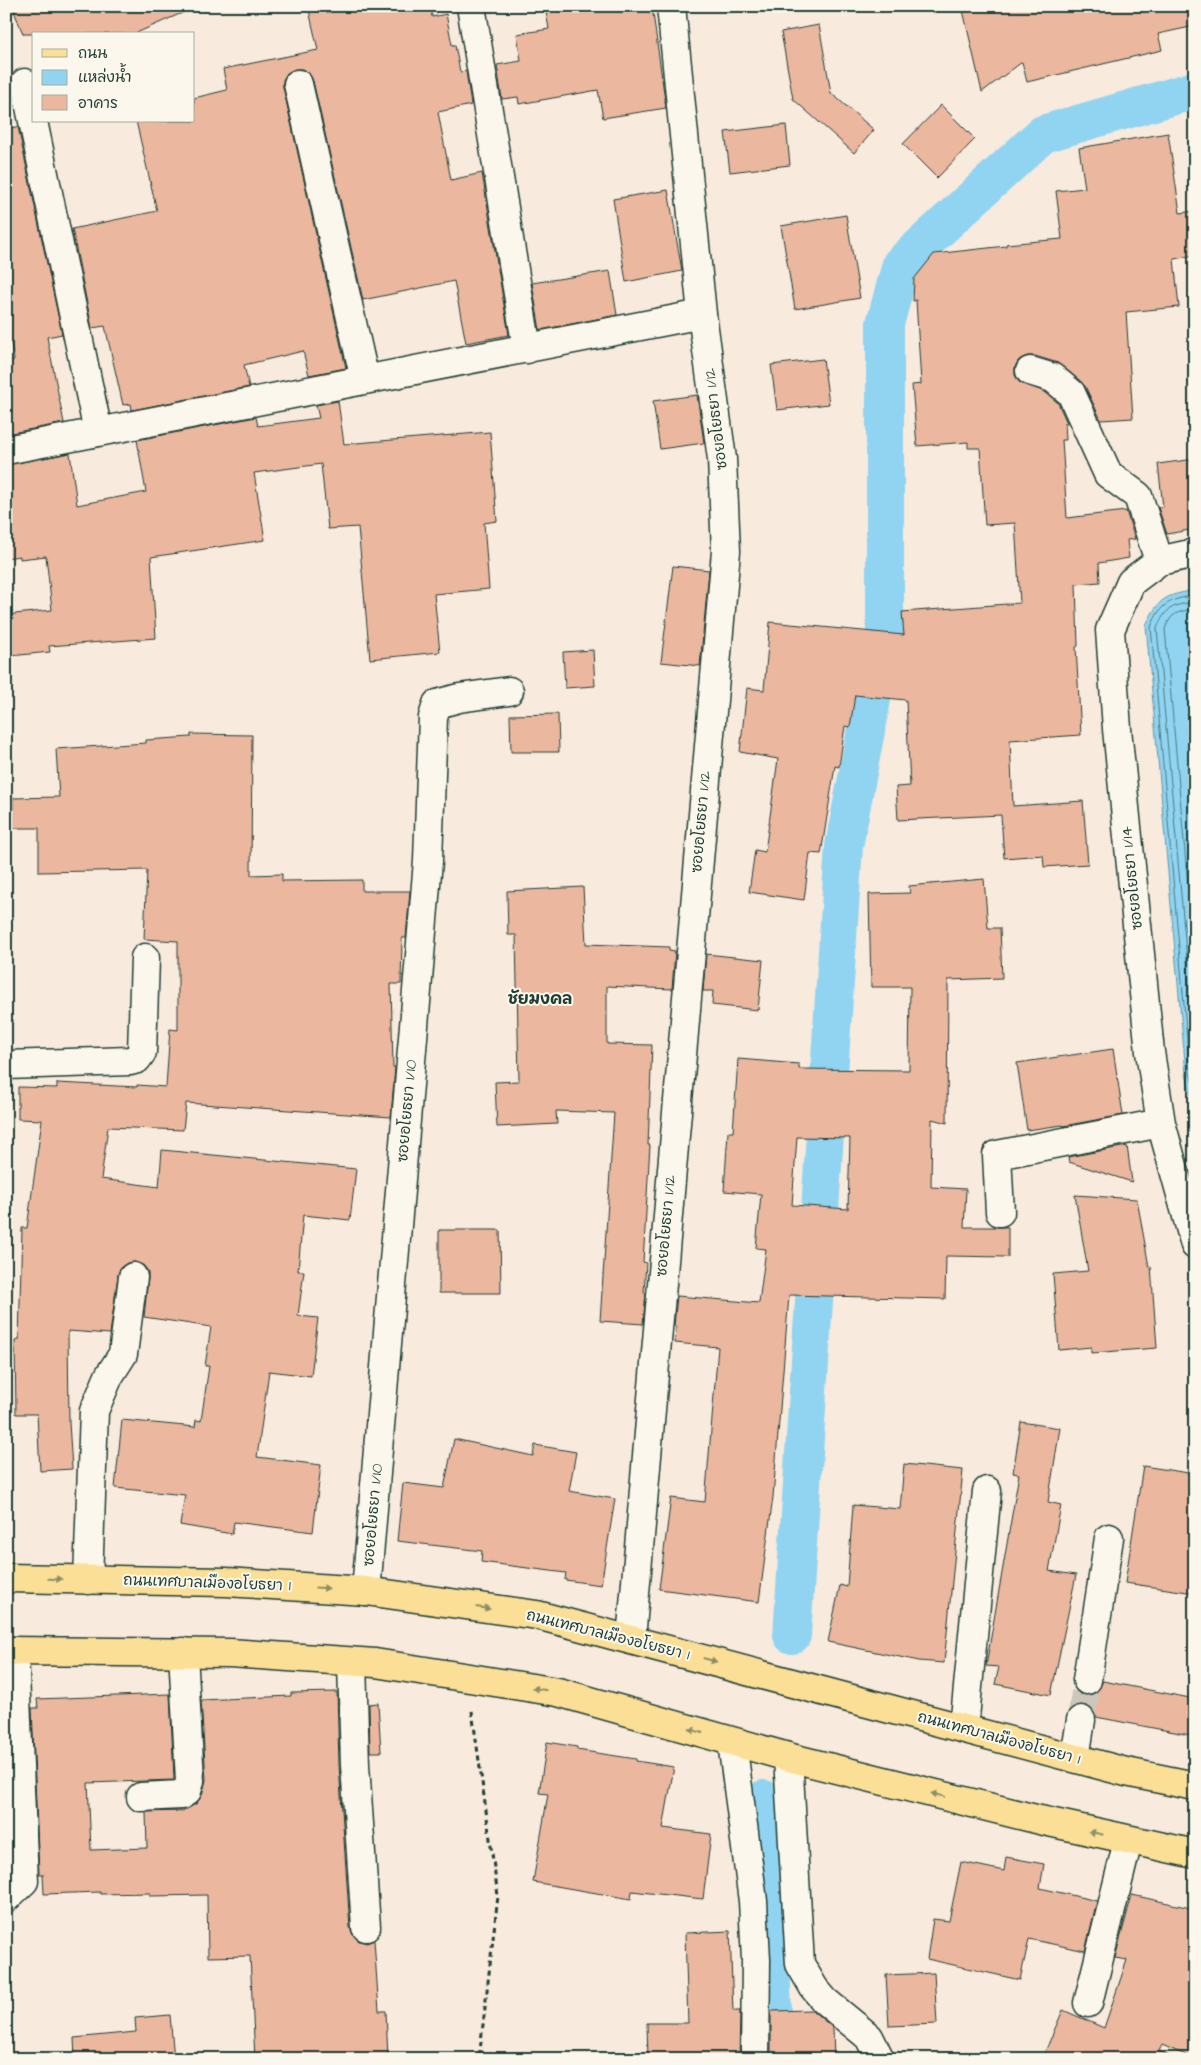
<svg xmlns="http://www.w3.org/2000/svg" width="1201" height="2065" viewBox="0 0 1201 2065" font-family="'Architects Daughter','Playpen Sans Thai',sans-serif">
<style>
.water{fill:#90d4f2;stroke:#6398a6}
.lines{fill:none;stroke-linecap:round;stroke-linejoin:round}
.shore{stroke:#4c7980;stroke-width:1}
.canal{stroke:#90d4f2;stroke-width:38}
.building{fill:#ecb79f;stroke:#1f3d34;fill-rule:evenodd}
.minor-tunnel{stroke:#cdc7bb;stroke-width:28;stroke-dasharray:28 14;stroke-linecap:butt}
.minor-casing{stroke:#1f3d34;stroke-width:31}
.major-casing{stroke:#1f3d34;stroke-width:31}
.path{stroke:#1f3d34;stroke-width:3;stroke-dasharray:5 4;stroke-linecap:butt}
.minor{stroke:#fbf7ec;stroke-width:28}
.major{stroke:#fbdf96;stroke-width:28}
.oneway{fill:#8d8e65}
.labels{text-anchor:middle;dominant-baseline:central;stroke-width:4;stroke-linejoin:round;paint-order:stroke}
.street-label{font-size:15px;fill:#1f3d34;stroke:#fbf7ec}
.neighbourhood-label{font-size:16px;font-weight:bold;fill:#1f3d34;stroke:#fbf7ec}
</style>
<rect width="100%" height="100%" fill="#f8eadd"/>
<filter id="ink" filterUnits="userSpaceOnUse"><feTurbulence type="fractalNoise" baseFrequency=".02" numOctaves="2"/><feDisplacementMap in="SourceGraphic" scale="10" xChannelSelector="R" yChannelSelector="G"/><feConvolveMatrix kernelMatrix="1 2 1 2 8 2 1 2 1" color-interpolation-filters="sRGB"/></filter>
<g filter="url(#ink)">
<!-- water -->
<path class="water" d="M1195 590V1113L1186 1074 1146 625C1160 597 1164 596 1195 590Z"/>
<g class="lines">
<!-- shore -->
<path class="shore" d="M1195 595C1170 600 1161 602 1151 627L1190 1073 1195 1091
M1195 602C1173 605 1166 607 1157 628L1195 1050
M1195 609C1177 612 1172 612 1165 629L1195 965"/>
<!-- canal -->
<path class="canal" d="M792 1635 844 846 885 631V324L901 264 1043 134 1195 90
M764 1799 775 2059"/>
</g>
<!-- building -->
<path class="building" d="M12 6H198L134 34H23Z
M308 6H431L432 17 446 14 452 45H455L460 72 466 71 471 105 438 112 451 180 482 173 509 335 466 343 454 281 363 300 313 81 309 73 302 69H295L287 73 283 80V87L346 368 309 375 303 351 244 365 249 387 132 410 131 404 123 405 105 326 92 328 72 229 157 211 136 121H194V98L227 90 223 69 318 50Z
M545 6H652L666 108 603 118 598 90 519 104 518 97 502 99 497 65 521 61 517 34 549 29Z
M962 6H1195V26L1158 34 1162 50 1027 82 1022 62 982 92Z
M819 25 831 93 874 130 854 153 793 99 781 32Z
M941 105 975 139 937 178 903 144Z
M786 125 790 165 730 172 725 132Z
M18 127 62 334 47 337 64 423 6 434V362L14 360 6 319V128Z
M1168 133 1180 213 1195 211V255L1174 259 1179 307 1126 312 1133 418 1101 420 1085 386 1058 363 1035 356H1027L1019 360 1015 367V375L1019 382 1045 392 1058 403 1067 423H1065L1066 440H1062L1067 518 1126 511 1135 539 1127 540 1129 558 1099 563 1100 582 1076 584 1078 646 1076 647 1081 735 1010 740 1013 806 1083 801 1088 864 1044 867 1043 855 1004 858 1001 815 898 820 896 787 910 786 906 700 855 695 850 727 845 726 839 767 835 766 821 854 810 853 804 900 749 892 755 850 765 852 778 759 740 752 747 688 764 690 770 622 904 635 902 612 1020 603 1015 523 985 525 980 448H968V442L917 446 912 385 921 384 916 300 913 301 914 279 934 254 1006 246V244L1062 239 1056 191 1085 188 1079 148Z
M668 190 682 271 626 282 613 199Z
M846 215 860 298 795 309 781 226Z
M610 271 617 315 540 330 532 283Z
M823 359 829 404 777 410 771 365Z
M697 395 704 443 660 449 653 401Z
M338 401 344 444 490 432 497 521 484 523 489 589 434 594 440 652 370 659 358 527 328 529 321 464 254 473 265 540 151 557 156 638 49 646 50 652 10 656 6 615 52 610 46 556 20 559V556L6 558V465L70 453 77 505 146 492 137 440 256 417 258 426 319 418 316 405Z
M1195 459V529L1167 534 1158 507H1163L1158 464Z
M673 566 709 570 700 666 661 662Z
M593 650 595 686 565 688 563 652Z
M558 714 559 752H511L510 715Z
M191 734 252 735 251 875 282 874V881L362 880V891H410L406 938H402L401 984H391L393 1067H395L391 1117 186 1103 183 1130 108 1127 101 1179 159 1187 162 1150 356 1169 350 1220 303 1215 298 1271H304L298 1316 318 1318 311 1376 269 1371 257 1457 321 1465 313 1532 234 1522 232 1534 180 1525 185 1495 115 1488 122 1420 195 1427 196 1420 201 1421 209 1366H205L211 1327 144 1317 148 1279V1271L143 1265 135 1262 127 1263 120 1268 118 1275 110 1334 68 1331 69 1422 72 1469 40 1471 37 1414H16L15 1341 19 1340 22 1228H27L42 1120 18 1119V1087L57 1088V1083L137 1087V1085L166 1087 170 1029 178 1030V941L144 939 147 870 39 872V828H13V798L59 797 56 749 146 743V740L191 737Z
M984 879 988 928H1000L1002 978 948 980 947 1123 932 1119 931 1187 966 1189 964 1227H1008V1257L946 1256 945 1299 789 1295 773 1497 759 1602 659 1589 671 1498 705 1502 718 1347 675 1343 676 1326H674L677 1296 759 1303 766 1249 756 1248 761 1194 724 1191 728 1132H733L738 1059 799 1064V1069L909 1070 910 987H871L869 894 910 893 909 886ZM797 1137 850 1138 848 1209 792 1205Z
M583 887 586 944 669 947V950L675 951 672 989 607 986V1044L652 1045 648 1145H650L643 1262 646 1263 644 1293H646L643 1324 600 1321 614 1113 556 1111 557 1124 497 1127 495 1082 519 1081 516 935H508L507 891Z
M706 954 763 960 758 1010 712 1005 713 991H703Z
M1113 1049 1123 1115 1063 1126 1062 1125 1027 1130 1017 1063Z
M1127 1146 1132 1182 1069 1162 1068 1157Z
M1075 1195 1137 1199 1149 1267 1151 1266 1157 1348 1091 1353V1347L1059 1350 1053 1274 1088 1271Z
M439 1230H500L501 1293H439Z
M1021 1422 1060 1428 1048 1502 1061 1505 1049 1571 1076 1575 1051 1695 995 1684 999 1667 986 1666 1019 1474 1013 1473Z
M454 1439 533 1456 535 1445 576 1452 569 1491 615 1499 601 1585 565 1580 566 1573 481 1562 482 1551 397 1541 403 1483 444 1488Z
M904 1464 963 1470 944 1663 919 1661 828 1642 840 1585 847 1587 853 1505 900 1509Z
M1143 1466 1195 1474V1593L1125 1583Z
M1103 1681 1195 1699V1736L1096 1717 1090 1707 1092 1695 1099 1689Z
M337 1692 339 1766 350 1928 353 1935 359 1941 367 1943 374 1940 379 2011H386L388 2059H255L250 1956 208 1957 207 1895 150 1896V1893L100 1894V1892L44 1894 43 1874H39L32 1708H38L37 1699 170 1694 174 1780 88 1783 91 1850 147 1848 146 1812 182 1811 196 1804 202 1795 206 1780 201 1700 291 1696V1693Z
M378 1703 381 1752H370L369 1704Z
M547 1742 577 1747V1750L636 1759V1761L674 1767 663 1828 711 1834 703 1899 632 1891 631 1899 533 1882 548 1794 539 1793Z
M1006 1857 1044 1864 1040 1888 1097 1901 1085 1951 1029 1939 1020 1980 927 1959 933 1919 949 1921 961 1862 1004 1871Z
M1132 1895 1195 1909V2059L1162 2045 1159 2051 1176 2059H1042L1063 2010 1104 2028 1127 1960 1115 1958Z
M730 1931 733 2011H740L739 2059H648L647 2023H688L685 1933Z
M934 1973 937 2024 889 2026 886 1975Z
M812 2010 833 2028 834 2059H771V2011Z
M170 2015 174 2059H75L74 2038 136 2032 135 2018Z"/>
<g class="lines">
<!-- minor-tunnel -->
<path class="minor-tunnel" d="M1081 1720 1087 1680"/>
<defs>
<path id="minor" d="M471 6 527 349
M25 83 98 432
M298 84 365 380
M1030 371 1053 378 1071 393 1108 474 1138 496 1159 561
M6 450 702 314
M1195 553 1159 561 1131 582 1110 630 1117 729 1150 1052 1161 1123 1195 1245
M6 1065 130 1061 137 1059 142 1052 145 958
M1000 1212 997 1155 1161 1123
M88 1580 94 1411 109 1376 123 1354 133 1277
M366 1591 428 861 433 717 437 704 459 698 509 691
M631 1639 726 551 722 459 702 314 671 6
M352 1662 355 1765 366 1927
M1087 1680 1109 1538
M964 1728 987 1491
M732 1742 753 1901 756 1960 755 2059
M788 1757 800 1964 814 1988 825 2001 869 2037 880 2059
M1075 1758 1081 1720
M141 1797 181 1795 187 1791 190 1781 183 1652
M6 1898 24 1881 14 1651
M1088 2003 1128 1841"/>
<path id="major" d="M6 1578 226 1582 366 1591 537 1615 1126 1772 1195 1786
M6 1651 230 1653 375 1663 558 1692 788 1757 1040 1820 1195 1854"/>
</defs>
<!-- minor casing -->
<use href="#minor" class="minor-casing"/>
<!-- major casing -->
<use href="#major" class="major-casing"/>
<!-- path -->
<path class="path" d="M472 1711 498 1896 479 2059"/>
<!-- minor -->
<use href="#minor" class="minor"/>
<!-- major -->
<use href="#major" class="major"/>
</g>
<!-- one-way arrows -->
<defs><path id="oneway-solid" d="M-6-.8H1V-3.2L6.5 0L1 3.2V.8H-6Z" transform="scale(1.25)"/></defs>
<g class="oneway">
<use href="#oneway-solid" transform="translate(55 1579) rotate(1)"/>
<use href="#oneway-solid" transform="translate(322 1588) rotate(4)"/>
<use href="#oneway-solid" transform="translate(483 1608) rotate(8)"/>
<use href="#oneway-solid" transform="translate(710 1660) rotate(15)"/>
<use href="#oneway-solid" transform="translate(539 1689) rotate(-171)"/>
<use href="#oneway-solid" transform="translate(696 1731) rotate(-164)"/>
<use href="#oneway-solid" transform="translate(938 1795) rotate(-166)"/>
<use href="#oneway-solid" transform="translate(1096 1833) rotate(-167)"/>
</g>
</g>
<g class="labels">
<!-- street labels -->
<g class="street-label">
<text transform="translate(716 419) rotate(-97)">ซอยอโยธยา 1/12</text>
<text transform="translate(701 822) rotate(-85)">ซอยอโยธยา 1/12</text>
<text transform="translate(1132 878) rotate(-96)">ซอยอโยธยา 1/14</text>
<text transform="translate(407 1111) rotate(-85)">ซอยอโยธยา 1/10</text>
<text transform="translate(666 1226) rotate(-85)">ซอยอโยธยา 1/12</text>
<text transform="translate(373 1515) rotate(-85)">ซอยอโยธยา 1/10</text>
<text transform="translate(207 1583) rotate(2)">ถนนเทศบาลเมืองอโยธยา 1</text>
<text transform="translate(608 1635) rotate(14)">ถนนเทศบาลเมืองอโยธยา 1</text>
<text transform="translate(999 1738) rotate(15)">ถนนเทศบาลเมืองอโยธยา 1</text>
</g>
<!-- neighbourhood labels -->
<g class="neighbourhood-label">
<text x="540" y="999">ชัยมงคล</text>
</g>
</g>
<!-- margin -->
<rect width="1201" height="2065" fill="none" stroke="#fbf7ec" stroke-width="25"/>
<rect x="12" y="12" width="1176" height="2040" fill="none" stroke="#1f3d34" stroke-width="2" filter="url(#ink)"/>
<!-- legend -->
<rect x="32" y="32" width="162" height="90" fill="#fbf7ec" stroke="#a3ada2"/>
<rect x="42" y="49" width="25" height="8" fill="#fbdf96" stroke="#a3ada2"/>
<text x="78" y="58" font-size="15" fill="#1f3d34">ถนน</text>
<rect x="42" y="70" width="25" height="15" fill="#90d4f2" stroke="#a3ada2"/>
<text x="78" y="82" font-size="15" fill="#1f3d34">แหล่งน้ำ</text>
<rect x="42" y="95" width="25" height="15" fill="#ecb79f" stroke="#a3ada2"/>
<text x="78" y="108" font-size="15" fill="#1f3d34">อาคาร</text>
</svg>
